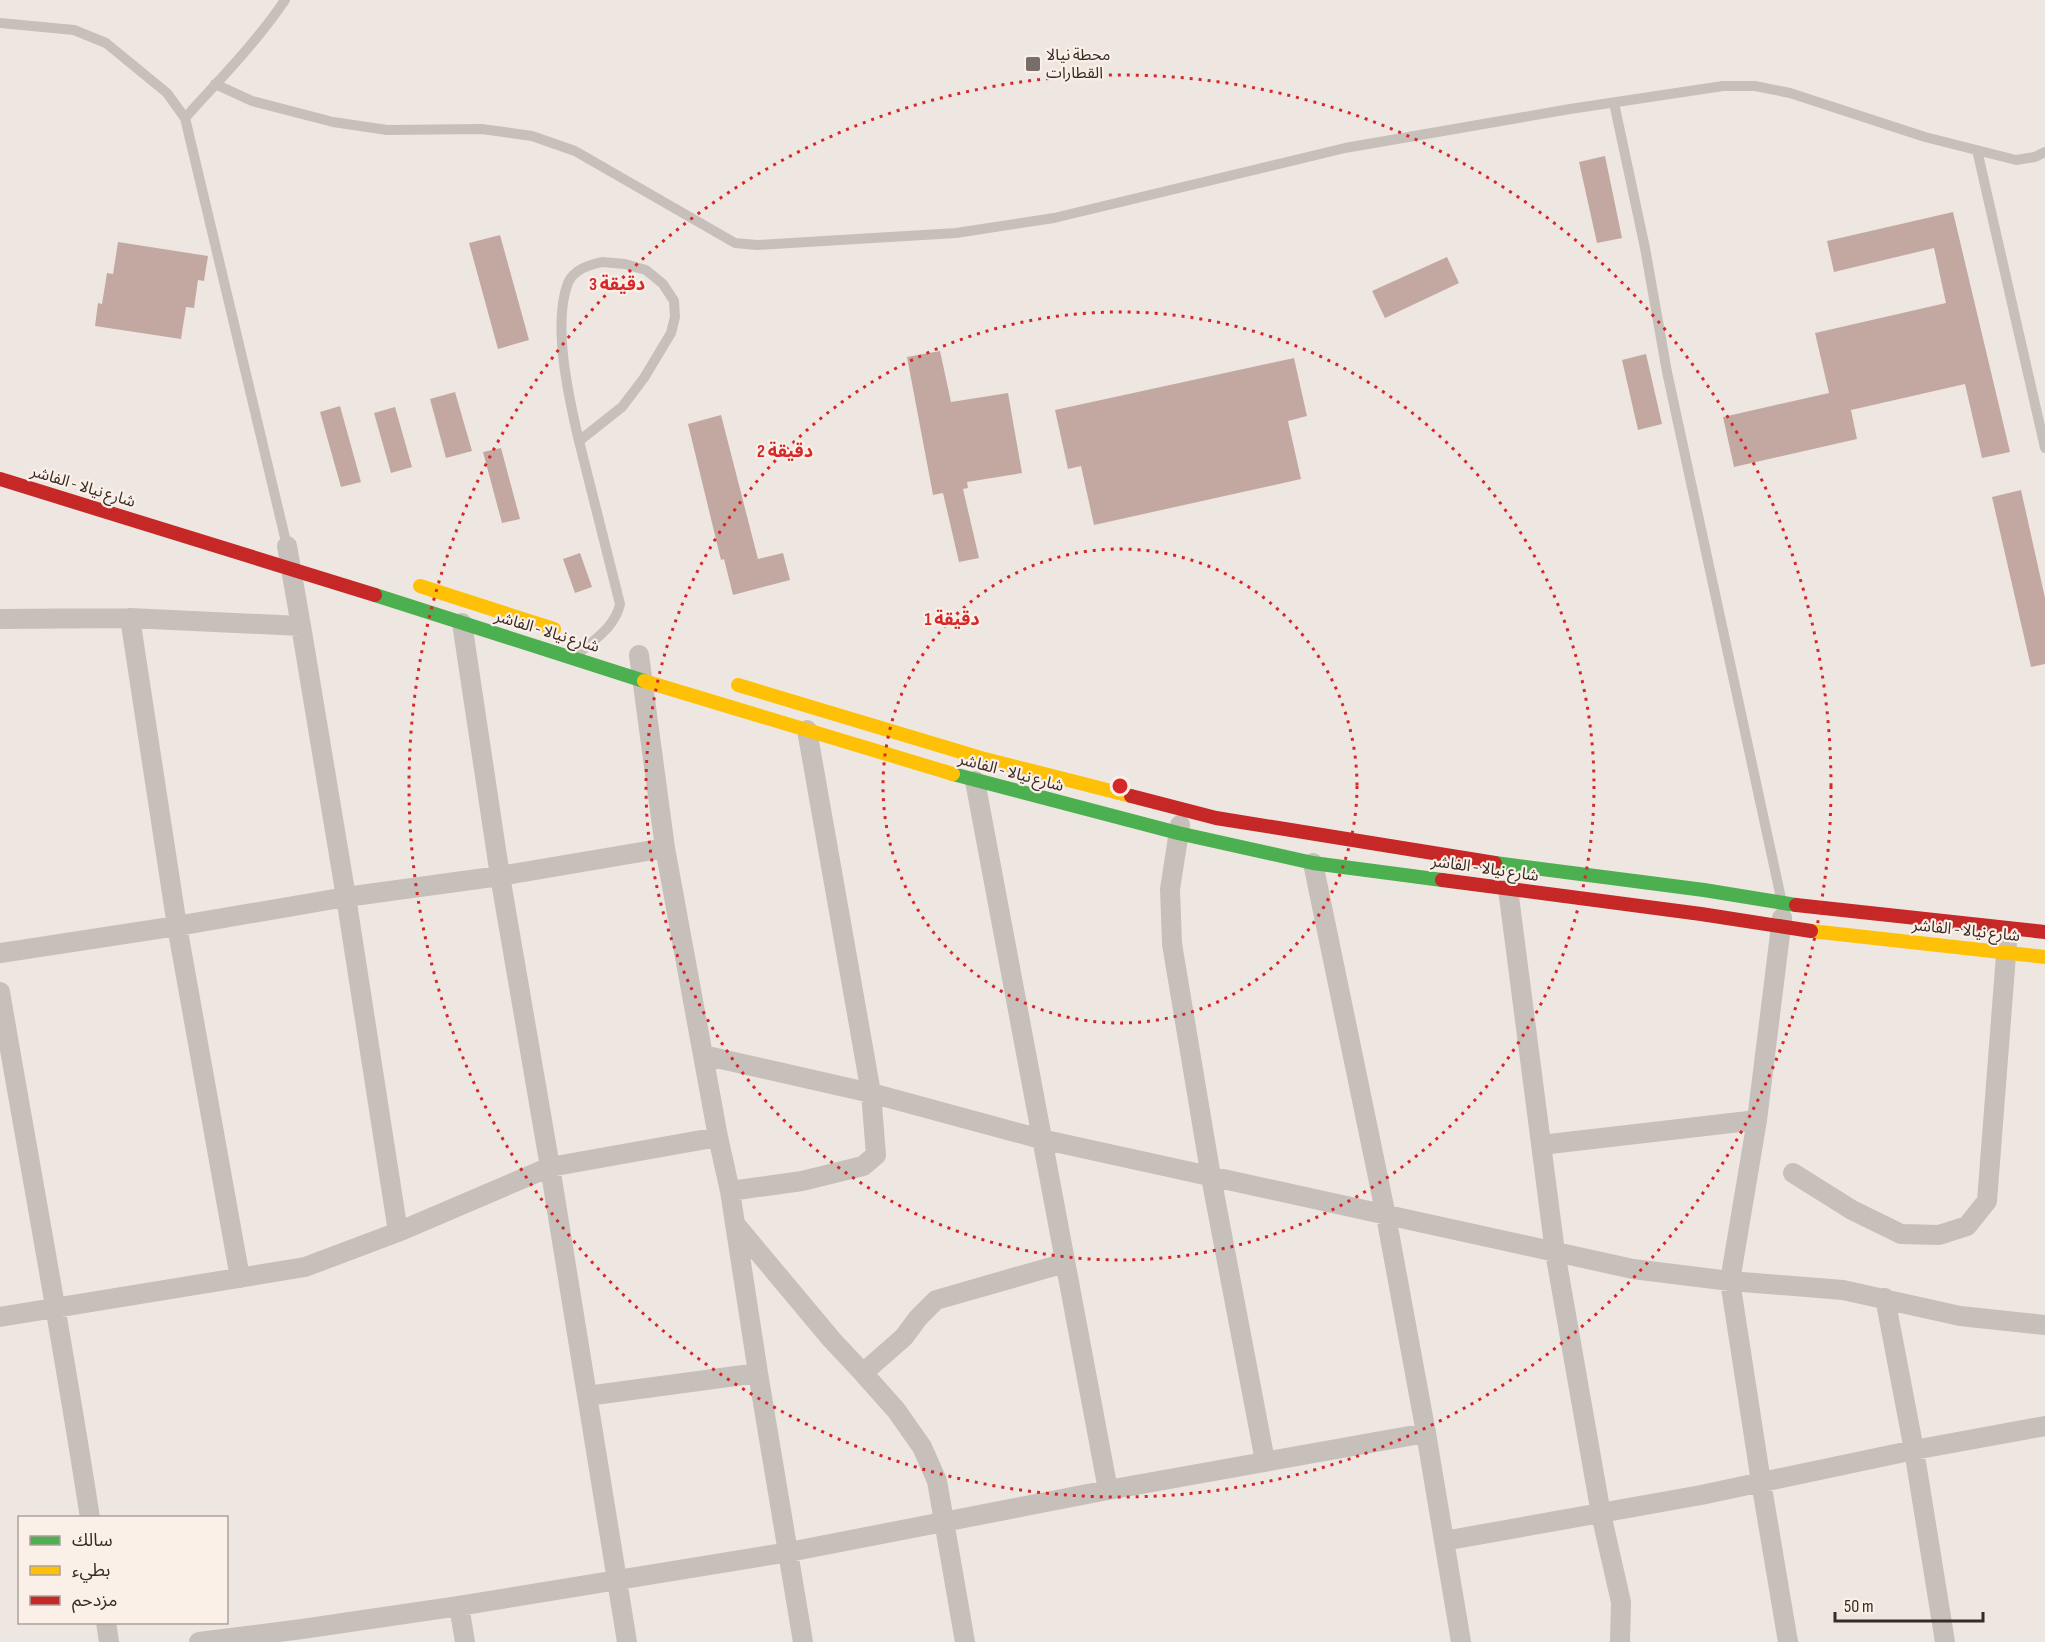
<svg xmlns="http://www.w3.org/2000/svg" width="2045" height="1642" viewBox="0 0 2045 1642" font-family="'Sofia Sans Condensed','Noto Sans Arabic',sans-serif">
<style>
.building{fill:#c3a8a1}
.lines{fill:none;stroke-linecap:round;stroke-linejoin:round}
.lane{stroke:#c7bfba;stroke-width:10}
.street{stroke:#c7bfba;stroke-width:20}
.fast{stroke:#4caf50;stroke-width:14}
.slow{stroke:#ffc107;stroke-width:14}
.jam{stroke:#c62828;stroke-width:14}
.ring{fill:none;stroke:#d62828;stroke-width:3;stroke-dasharray:3 6}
.poi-dot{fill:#786d68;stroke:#fbf0e8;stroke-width:2}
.labels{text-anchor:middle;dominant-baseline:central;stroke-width:4.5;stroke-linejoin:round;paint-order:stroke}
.poi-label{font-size:16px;fill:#382b27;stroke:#fbf0e8;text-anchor:start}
.street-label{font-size:16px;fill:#382b27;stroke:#fbf0e8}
.centre{fill:#d62828;stroke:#fbf0e8;stroke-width:3}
.ring-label{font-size:18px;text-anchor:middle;font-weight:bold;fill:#d62828;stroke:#fbf0e8;stroke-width:4.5;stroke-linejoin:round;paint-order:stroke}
</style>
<rect width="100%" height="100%" fill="#eee7e1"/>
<!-- building -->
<path class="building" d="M1605 156 1622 238 1597 243 1579 162Z
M1953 212 2010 452 1982 458 1965 384 1851 410 1857 439 1734 467 1723 417 1829 393 1815 333 1946 303 1934 248 1834 272 1827 241Z
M500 235 529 340 498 349 469 243Z
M118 242 208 256 204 281 198 280 194 308 186 307 181 339 95 326 98 303 102 304 107 273 113 274Z
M1447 257 1459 283 1385 318 1372 291Z
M940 351 951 402 1008 393 1022 473 967 482 968 488 963 489 979 558 959 562 943 493 933 495 907 357Z
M1646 354 1662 424 1638 430 1622 360Z
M1294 358 1307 416 1288 421 1301 479 1094 525 1081 466 1068 469 1055 410Z
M455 392 472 451 446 458 430 399Z
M340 406 361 482 341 487 320 412Z
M395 407 412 467 391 473 374 413Z
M721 415 758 559 783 553 790 580 733 595 724 559 721 560 688 424Z
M501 448 520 519 502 523 483 452Z
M2021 490 2045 598V664L2031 667 1992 497Z
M580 553 592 587 575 593 563 559Z"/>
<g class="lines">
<!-- lane -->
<path class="lane" d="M0 23 74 30 106 43 167 93 185 118 287 546
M215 84 252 101 333 122 387 130 482 129 532 136 575 151 735 243 757 245 956 233 1054 218 1345 148 1570 109 1723 86H1755L1790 93 1925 137 2016 160 2035 157 2045 152
M1614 103 1645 248 1667 372 1781 898
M185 118C219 80 256 43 285 0
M1977 150 2045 448
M602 262 625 264 646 270 663 284 674 301 675 317 671 333 644 378 622 407 579 441C569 399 552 324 568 283 574 269 589 265 602 262Z
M578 654C595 639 615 627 620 604L579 441"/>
<!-- street -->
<path class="street" d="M130 618 177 926 240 1278
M0 619 130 618 301 626 287 546
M462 623 500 876 550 1167 627 1642
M301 626 346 897 398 1232
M639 655 665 848 718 1137 730 1191 758 1373 803 1642
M975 781 1108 1490
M1180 825 1170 889 1172 944 1211 1177 1265 1461
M1313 863 1386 1216 1426 1433 1461 1642
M1508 889 1555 1252 1601 1514 1621 1602 1620 1642
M1782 918 1757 1120 1730 1281 1761 1482 1788 1642
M0 953 177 926 346 897 500 876 665 848
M0 992C30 1167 63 1342 90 1518
M703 1055 871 1093 1041 1139 1633 1269 1730 1281 1843 1290 1960 1316 2045 1325
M1541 1145 1757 1120
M1793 1173 1852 1210 1901 1234 1939 1235 1967 1226 1987 1201 2007 942
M730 1191 802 1181 863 1166 876 1155 871 1093 807 730
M735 1224 832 1340 863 1373 896 1410 922 1447 937 1481 965 1642
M1885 1298 1914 1450 1945 1642
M0 1317 305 1267 398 1232 550 1167 718 1137
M863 1373 904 1337 918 1318 936 1300 1065 1263
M587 1396 758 1373
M1444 1541 1701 1495 1914 1450 2045 1426
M459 1606 465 1642
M106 1622 109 1642
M199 1642 302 1629 459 1606 789 1552 1108 1490 1426 1433"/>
<!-- fast -->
<path class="fast" d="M375 595 644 681
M953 774 1178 833 1313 863 1442 880
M1495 863 1704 890 1796 905"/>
<!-- slow -->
<path class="slow" d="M420 586 554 629
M644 681 953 774
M738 685 981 758 1131 796
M1811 931 2045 957"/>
<!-- jam -->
<path class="jam" d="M0 479 375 595
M1131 796 1216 818 1495 863
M1442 880 1701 914 1811 931
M1796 905 2045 932"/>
</g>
<!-- distance rings -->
<g class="ring">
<circle cx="1120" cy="786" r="237"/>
<circle cx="1120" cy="786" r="474"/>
<circle cx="1120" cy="786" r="711"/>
</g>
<!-- markers -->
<rect class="poi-dot" x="1025" y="56" width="16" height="16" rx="3"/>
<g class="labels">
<!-- poi labels -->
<g class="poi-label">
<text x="1046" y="55">محطة نيالا<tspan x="1046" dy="18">القطارات</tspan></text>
</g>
<!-- street labels -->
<g class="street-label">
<text transform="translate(83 487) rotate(17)">شارع نيالا - الفاشر</text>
<text transform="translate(547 632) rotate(17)">شارع نيالا - الفاشر</text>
<text transform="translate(1011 773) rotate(15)">شارع نيالا - الفاشر</text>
<text transform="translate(1485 869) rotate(8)">شارع نيالا - الفاشر</text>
<text transform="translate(1966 931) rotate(6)">شارع نيالا - الفاشر</text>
</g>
</g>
<circle cx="1120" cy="786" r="9" class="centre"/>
<g class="ring-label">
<text x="617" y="290">3 دقيقة</text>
<text x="785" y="457">2 دقيقة</text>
<text x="952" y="625">1 دقيقة</text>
</g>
<!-- legend -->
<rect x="18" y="1516" width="210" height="108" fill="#fbf0e8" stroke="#ada19b" stroke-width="1.5"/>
<rect x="30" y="1536" width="30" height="9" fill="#4caf50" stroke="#ada19b" stroke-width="1.5"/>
<text x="72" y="1546" font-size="18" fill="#382b27">سالك</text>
<rect x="30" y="1566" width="30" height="9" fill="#ffc107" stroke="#ada19b" stroke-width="1.5"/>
<text x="72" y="1576" font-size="18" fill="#382b27">بطيء</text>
<rect x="30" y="1596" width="30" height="9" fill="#c62828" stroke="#ada19b" stroke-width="1.5"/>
<text x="72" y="1606" font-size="18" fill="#382b27">مزدحم</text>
<!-- scale -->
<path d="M1835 1612v9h148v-9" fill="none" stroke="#382b27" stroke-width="3"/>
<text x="1844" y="1612" font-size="18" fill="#382b27" stroke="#fbf0e8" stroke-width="4.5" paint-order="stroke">50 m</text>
</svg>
